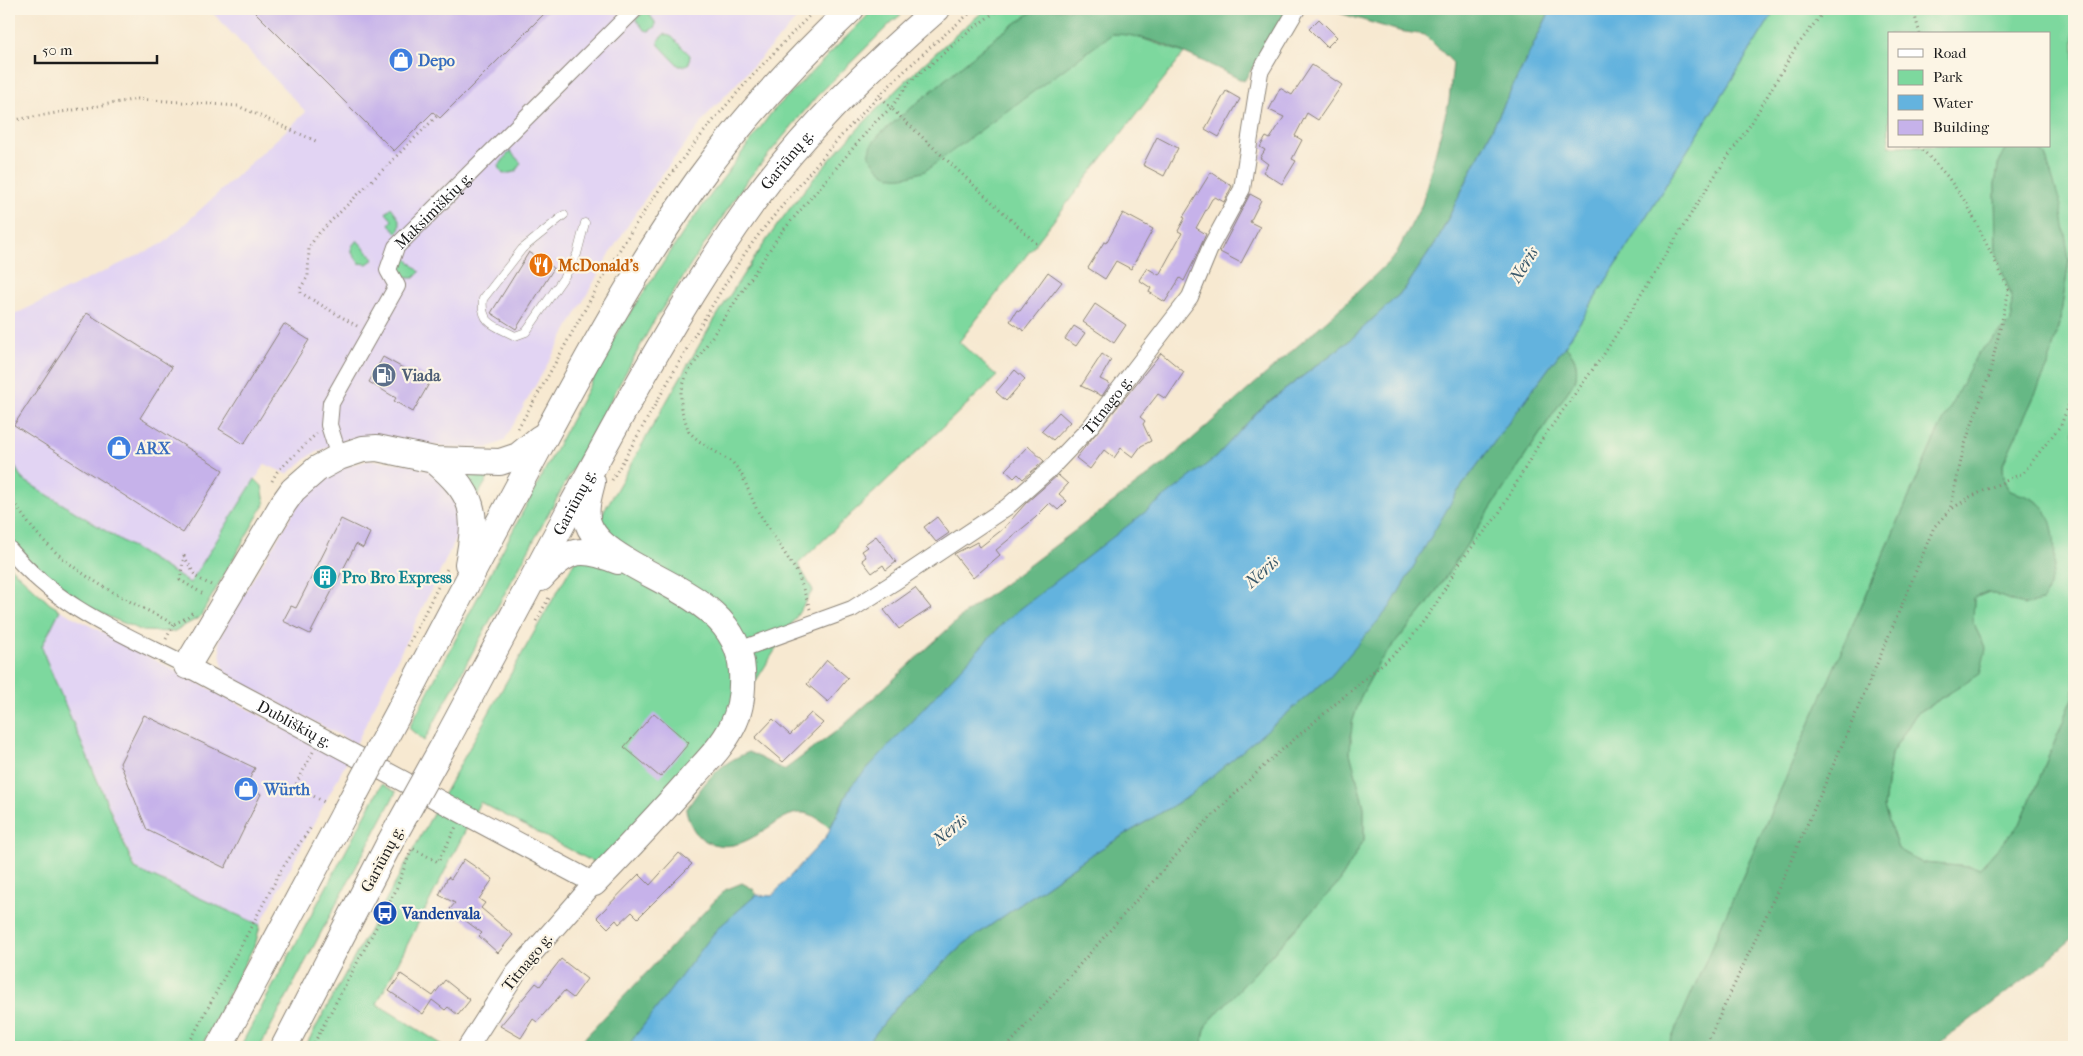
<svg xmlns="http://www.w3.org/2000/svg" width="2083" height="1056" viewBox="0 0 2083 1056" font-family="'IM FELL French Canon',serif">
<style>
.built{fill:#e2d4f3}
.green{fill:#7dd89e;stroke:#4c7a5d}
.forest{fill:#66b885;stroke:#416a50}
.water{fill:#64b3de;stroke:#40687d}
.building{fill:#c6b2ea}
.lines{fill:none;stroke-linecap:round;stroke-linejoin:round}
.service-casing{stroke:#8a8276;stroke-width:9}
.minor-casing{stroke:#8a8276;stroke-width:18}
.tertiary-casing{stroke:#8a8276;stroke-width:22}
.trunk-casing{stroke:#8a8276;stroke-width:28}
.path{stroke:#8a8276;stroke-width:3;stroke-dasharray:1 4;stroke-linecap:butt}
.service{stroke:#fff;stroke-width:8}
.minor{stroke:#fff;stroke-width:16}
.tertiary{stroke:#fff;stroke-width:20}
.trunk{stroke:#fff;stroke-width:26}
.trunk-bridge-casing{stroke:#8a8276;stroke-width:28;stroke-linecap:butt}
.trunk-bridge{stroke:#fff;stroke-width:26}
.labels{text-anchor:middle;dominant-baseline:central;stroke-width:4.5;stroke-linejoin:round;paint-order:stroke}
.shop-label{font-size:16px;font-weight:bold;fill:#366cbe;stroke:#fcf5e5;text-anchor:start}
.street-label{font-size:16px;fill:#1c1c1c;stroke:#fcf5e5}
.food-label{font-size:16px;font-weight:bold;fill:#c56008;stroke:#fcf5e5;text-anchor:start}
.service-label{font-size:16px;font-weight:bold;fill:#4e5e75;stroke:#fcf5e5;text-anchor:start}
.culture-label{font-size:16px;font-weight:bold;fill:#0d838f;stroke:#fcf5e5;text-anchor:start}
.transit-label{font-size:16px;font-weight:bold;fill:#164399;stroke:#fcf5e5;text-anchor:start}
.water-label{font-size:18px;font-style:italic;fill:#39586a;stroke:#fcf5e5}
</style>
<rect width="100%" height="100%" fill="#fcf5e5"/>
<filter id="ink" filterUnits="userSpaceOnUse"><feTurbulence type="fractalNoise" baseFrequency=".02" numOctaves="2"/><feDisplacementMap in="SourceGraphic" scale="10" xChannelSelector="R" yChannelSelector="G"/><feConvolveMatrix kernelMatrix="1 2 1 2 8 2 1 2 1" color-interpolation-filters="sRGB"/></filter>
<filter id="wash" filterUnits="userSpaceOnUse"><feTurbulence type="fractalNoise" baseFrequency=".0096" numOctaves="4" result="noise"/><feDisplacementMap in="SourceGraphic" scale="20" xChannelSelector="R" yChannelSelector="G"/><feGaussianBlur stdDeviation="1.12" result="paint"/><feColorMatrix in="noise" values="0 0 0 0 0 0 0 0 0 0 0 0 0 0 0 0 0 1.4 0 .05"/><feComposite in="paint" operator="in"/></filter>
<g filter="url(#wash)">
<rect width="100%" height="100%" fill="#f7e9d1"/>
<!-- built -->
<path class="built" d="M209 9H806L709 113 654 185 612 250 504 441 487 448H456L379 438 348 439 314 453 287 474 265 464 190 583 22 479 9 456V317L164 243 306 112Z
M371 460 409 464 436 473 466 518 356 744 225 674 221 659 219 640 226 623 300 502 316 484 346 466Z
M60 610 347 761 260 925 136 869 45 657 42 646Z"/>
<!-- green -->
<path class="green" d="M874 9H908L892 22 816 97 745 183 654 321 424 741 409 728 618 331 687 227 772 112Z
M986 9H1036L996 37 880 134 1092 47 1112 34H1129L1184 53 959 342 997 376 798 564 813 590 725 730 597 864 480 802 377 1004 446 1047H305C406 864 505 679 611 499 661 413 708 323 766 241 826 155 906 76 986 9Z
M1776 9H2074V696L2020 824 1980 868 1923 863 1898 849 1884 807 1891 754 1916 714 1949 694 1986 649 1973 623 1974 598 1989 592 2023 605 2038 502 2010 491 2004 482 2003 464 2048 366 2060 320 2069 260 2045 154 2033 146H2049V34H1889V146H2008L1999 161 1995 184 1996 254 2012 298 2011 322 1998 333 1937 433 1668 1047H1511L1490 1043 1468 1047H1201L1206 1025 1340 881 1364 840V807L1350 753 1352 723 1361 696 1379 662 1427 605 1576 379C1578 364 1575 356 1565 346Z
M646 10 655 22V27L649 31 644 30 636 19Z
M664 34 672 37 690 55 689 63 685 66H679L659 45 658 41Z
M510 151 521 163 515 172 503 174 498 167Z
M391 207C397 215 404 224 397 233L389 224 392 220 386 213Z
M357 240 374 259 367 264 359 263 352 253V246Z
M402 254 420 272 414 278H407L396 270Z
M9 456 22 479 190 583 255 479 262 486 265 503 200 617 173 632 143 631 109 617 77 600 50 580 25 557 9 534Z
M465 473 490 475 478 495Z
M9 566 50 604 60 610 42 646 45 657 135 869 260 925 256 942 201 1047H9Z
M382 784 396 792 260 1047H240Z"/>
<!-- forest -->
<path class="forest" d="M1036 9H1290L1244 81C1205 63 1155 34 1112 34L925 171C897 180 887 183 869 156L872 144 880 134 996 37Z
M1326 9H1551L1438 239 1404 290 1349 341 1261 408 1216 457 851 786 830 828C822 822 814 814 804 813 776 810 751 855 713 844 696 839 690 826 686 810 705 782 716 765 749 752L784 770 842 727 963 615 1165 463 1335 313 1395 256 1422 204 1449 101 1453 63 1425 35 1399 31Z
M2008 146H2033L2045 154 2061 206 2069 260 2060 320 2048 366 2003 464C2004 503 2015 486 2037 502 2055 514 2056 547 2054 567 2053 578 2047 590 2043 601L2023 605 1989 592 1974 598 1973 623 1986 649 1980 674 1916 714 1891 754 1884 807 1898 849 1923 863 1980 868 2020 824 2074 696V937L2034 972 1934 1047H1668L1937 433 1977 354 2011 322 2012 298 1996 254 1995 184 1999 161Z
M1565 346C1575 356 1578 364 1576 379L1427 605 1379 662 1361 696 1352 723 1350 753 1364 807V840L1340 881 1206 1025 1201 1047H865L898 1005 964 944 1089 856 1189 796 1456 494Z
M742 883 753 889 756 895 717 930 627 1047H576L725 890Z"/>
<!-- water -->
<path class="water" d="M1551 9H1776L1565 346 1456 494 1390 607 1330 677 1189 796 1089 856 964 944 898 1005 865 1047H627L717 929 756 895 772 896 826 837 851 786 1006 620 1216 457 1261 408 1349 341 1404 290 1438 239Z"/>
<g id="blocks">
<!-- building -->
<path class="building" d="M252 9H549L440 118 433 112 394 151Z
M1319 19 1337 37 1327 47 1309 29Z
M1312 65 1342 85 1318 120 1307 113 1295 136 1302 140 1292 159 1296 161 1282 184 1263 172 1268 164 1260 158 1265 150 1260 147 1266 137 1270 139 1284 117 1269 110 1280 88 1292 95Z
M1226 91 1240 99 1219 137 1205 129Z
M1157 137 1178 148 1164 176 1143 165Z
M1211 172 1232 186 1224 202 1215 197 1212 199 1196 228 1206 234 1194 261 1184 281 1180 278 1165 302 1149 292 1151 288 1139 280 1147 268 1159 275 1182 233 1178 231 1185 218 1183 217Z
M1250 194 1261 200 1250 222 1260 227 1241 263 1220 252Z
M1123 213 1153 229 1131 269 1116 261 1105 279 1088 268 1104 242 1106 243Z
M529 252 554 268 516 329 491 313Z
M1048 272 1062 282 1024 331 1010 321 1017 310 1020 311Z
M1095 304 1126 325 1114 343 1083 322Z
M87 313 172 367 140 418 223 470 183 533 14 425Z
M284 324 309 340 244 444 219 429Z
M1074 326 1085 333 1076 346 1065 339Z
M1161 353 1184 372 1166 399 1158 394 1140 417 1145 421 1143 424 1151 441 1141 446 1133 457 1121 448 1114 458 1104 450 1090 469 1076 458Z
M1102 354 1111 360 1100 379 1110 384 1102 396 1081 386Z
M383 357 410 372 413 369 431 380 413 412 394 401 396 398 369 382Z
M1015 370 1025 379 1006 401 996 392Z
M1059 412 1070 422 1053 440 1041 431Z
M1028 446 1044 461 1023 479 1018 474 1014 478 1005 470Z
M1058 475 1068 484 1059 494 1067 501 1058 510 1050 503 1035 518 996 550 1000 555 973 578 954 554 977 542 980 547 1003 529 1026 503Z
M937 517 949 533 936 542 924 527Z
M341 519 370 533 363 548 356 544 310 634 283 621 291 606 296 608Z
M876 536 896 562 886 570 883 565 872 573 862 560 866 557 862 551 868 547 865 544Z
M915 588 931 608 899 629 884 610Z
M827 660 848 678 828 702 807 684Z
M654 713 689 743 660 777 624 747Z
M811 713 823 723 783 762 755 738 773 719 790 735Z
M144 715 255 768 246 786 261 794 225 868 147 830 120 763Z
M679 853 692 864 638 918 632 912 619 924 616 920 608 928 597 917 639 874 650 885Z
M464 859 493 879 479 899 485 903 481 908 513 935 498 953 479 936 482 933 450 909 455 903 439 895 448 877 451 879Z
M561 959 587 979 573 998 564 991 537 1022 533 1019 521 1038 500 1026 536 983 540 986Z
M401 974 433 996 445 980 470 1000 458 1015 448 1007 445 1010 432 1000 423 1014 389 991Z"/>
</g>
</g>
<g filter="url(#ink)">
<use href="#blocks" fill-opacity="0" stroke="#8a8276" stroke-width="1"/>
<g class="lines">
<defs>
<path id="service" d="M564 215 522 249 483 299C480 324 496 326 515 336L526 332 571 267 577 254 585 223"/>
<g id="minor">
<path id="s1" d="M339 457 329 425 331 403 397 286 388 270 396 247 635 9"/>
<path d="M9 549C59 609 120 632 187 666"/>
<path id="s2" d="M739 650 852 609 893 583 1007 507 1050 469 1090 427 1190 297 1211 246 1242 189 1260 72 1297 9"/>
</g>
<g id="tertiary">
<path id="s3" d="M187 666 594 883 516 972 468 1047"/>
</g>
<g id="trunk">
<path d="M434 460C475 495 478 511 468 564"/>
<path d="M592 482C589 495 584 509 588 523 594 540 610 551 625 560 670 588 739 609 742 671 743 690 741 710 732 727 722 747 705 763 690 780 659 815 627 849 594 883"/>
<path d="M541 578C568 548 581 546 618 561"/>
<path d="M187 666 283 504 293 490 317 469 339 457 363 449 377 448 434 460 500 462 518 456 540 438"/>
<path d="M400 710C444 625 489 541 534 457 585 362 637 266 700 178 744 117 796 61 851 9"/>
<path id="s4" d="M446 741C487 665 528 589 568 513 626 405 683 298 755 199 807 128 871 66 937 9"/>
<path d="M219 1047 344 814"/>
<path d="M284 1047 389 844"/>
</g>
</defs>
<!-- service casing -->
<use href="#service" class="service-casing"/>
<!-- minor casing -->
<use href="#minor" class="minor-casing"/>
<!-- tertiary casing -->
<use href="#tertiary" class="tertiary-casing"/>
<!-- trunk casing -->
<use href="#trunk" class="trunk-casing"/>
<!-- path -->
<path class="path" d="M999 9 971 30 910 82 891 108 1037 244
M1913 9 1920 34
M9 121 138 99 238 106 318 142
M1919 146 1947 176 1967 204 2009 290 1989 376 1964 447 1950 510
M357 326 301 293 300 289 308 276 309 247 318 234 437 116
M518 428C557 363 591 294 632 230 685 148 748 78 816 9
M612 480C655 407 694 332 740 261 754 239 772 218 789 198 844 128 906 65 975 9
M272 481 277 472 317 433
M9 493C46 562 107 590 174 624L186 618 194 611
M184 555 180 580 205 595
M184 556 196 577 211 585
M810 609 798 574 757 510 741 473 733 463 699 441 689 432 681 408V392L686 376 780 234 877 120 891 108 879 95
M536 621 550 596
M166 639 174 624
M408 646 448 567
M313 752 295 786 326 803
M187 1047 283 867 312 826
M312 1047 395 892 412 848 438 862 456 827
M1007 1047 1202 826 1270 760 1409 641 1436 604 1460 562 1498 515 1540 442 1604 354 1712 180 1752 122 1796 47 1826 9
M1705 1047C1786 876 1862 703 1934 527L1950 510 1970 497 2023 473 2061 425 2074 391"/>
<!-- service -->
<use href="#service" class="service"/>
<!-- minor -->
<use href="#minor" class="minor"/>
<!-- tertiary -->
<use href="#tertiary" class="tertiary"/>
<!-- trunk -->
<use href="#trunk" class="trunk"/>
<defs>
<path id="trunk-bridge" d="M344 814 400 710
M389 844 446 741"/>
</defs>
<!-- trunk-bridge casing -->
<use href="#trunk-bridge" class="trunk-bridge-casing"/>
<!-- trunk-bridge -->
<use href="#trunk-bridge" class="trunk-bridge"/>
</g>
</g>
<!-- icons -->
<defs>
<symbol id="shop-disc" viewBox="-11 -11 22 22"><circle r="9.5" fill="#3f7fe0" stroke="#fcf5e5"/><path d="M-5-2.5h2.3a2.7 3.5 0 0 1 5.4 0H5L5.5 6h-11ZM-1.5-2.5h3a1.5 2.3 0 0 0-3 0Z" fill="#fff"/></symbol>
<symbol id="restaurant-disc" viewBox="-11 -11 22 22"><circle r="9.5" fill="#e8710a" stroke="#fcf5e5"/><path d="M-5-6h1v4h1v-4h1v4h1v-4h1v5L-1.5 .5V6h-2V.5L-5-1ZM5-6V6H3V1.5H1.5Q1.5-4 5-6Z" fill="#fff"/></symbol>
<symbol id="fuel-disc" viewBox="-11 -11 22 22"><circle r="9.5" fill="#5c6f8a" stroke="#fcf5e5"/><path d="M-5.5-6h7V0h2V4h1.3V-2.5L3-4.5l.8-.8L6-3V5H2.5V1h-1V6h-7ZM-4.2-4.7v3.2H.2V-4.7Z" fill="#fff"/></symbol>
<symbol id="building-disc" viewBox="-11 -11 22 22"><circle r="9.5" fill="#0f9aa8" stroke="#fcf5e5"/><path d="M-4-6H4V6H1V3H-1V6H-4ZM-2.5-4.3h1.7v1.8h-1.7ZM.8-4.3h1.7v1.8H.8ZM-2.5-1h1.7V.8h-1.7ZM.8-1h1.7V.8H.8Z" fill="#fff"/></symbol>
<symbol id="bus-disc" viewBox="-11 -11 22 22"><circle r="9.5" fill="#1a4fb4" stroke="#fcf5e5"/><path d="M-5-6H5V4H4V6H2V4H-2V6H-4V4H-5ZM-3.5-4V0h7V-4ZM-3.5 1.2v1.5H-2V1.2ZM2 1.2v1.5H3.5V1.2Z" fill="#fff"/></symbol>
</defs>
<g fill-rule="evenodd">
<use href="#shop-disc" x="387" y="46" width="28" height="28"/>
<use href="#restaurant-disc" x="527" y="251" width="28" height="28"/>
<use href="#fuel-disc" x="370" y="361" width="28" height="28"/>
<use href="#shop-disc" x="105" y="434" width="28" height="28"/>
<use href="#building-disc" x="311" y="563" width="28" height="28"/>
<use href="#shop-disc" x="232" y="775" width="28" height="28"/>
<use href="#bus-disc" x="371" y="899" width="28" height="28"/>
</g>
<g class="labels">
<!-- shop labels -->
<g class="shop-label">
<text x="418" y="60">Depo</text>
<text x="136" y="448">ARX</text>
<text x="264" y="789">Würth</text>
</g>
<!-- street labels -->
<g class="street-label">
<text stroke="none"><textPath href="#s4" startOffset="675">Gariūnų g.</textPath></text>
<text stroke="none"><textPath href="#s1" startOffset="285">Maksimiškių g.</textPath></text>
<text stroke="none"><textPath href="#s2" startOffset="449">Titnago g.</textPath></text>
<text stroke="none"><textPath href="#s4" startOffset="271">Gariūnų g.</textPath></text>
<text stroke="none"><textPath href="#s3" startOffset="122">Dubliškių g.</textPath></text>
<text transform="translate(382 859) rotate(-62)">Gariūnų g.</text>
<text transform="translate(527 962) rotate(-51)">Titnago g.</text>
</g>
<!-- food labels -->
<g class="food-label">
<text x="558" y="265">McDonald's</text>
</g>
<!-- service labels -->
<g class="service-label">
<text x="402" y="375">Viada</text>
</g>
<!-- culture labels -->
<g class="culture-label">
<text x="342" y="577">Pro Bro Express</text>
</g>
<!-- transit labels -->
<g class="transit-label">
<text x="402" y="913">Vandenvala</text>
</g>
<!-- water labels -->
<g class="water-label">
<text transform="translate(1524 265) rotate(-58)">Neris</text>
<text transform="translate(1262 572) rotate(-42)">Neris</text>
<text transform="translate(950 830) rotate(-39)">Neris</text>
</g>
</g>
<!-- margin -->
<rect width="2083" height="1056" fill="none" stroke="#fcf5e5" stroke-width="30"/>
<!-- legend -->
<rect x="1888" y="32" width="162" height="115" fill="#fcf5e5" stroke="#a29e95"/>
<rect x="1898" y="49" width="25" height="8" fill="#ffffff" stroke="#a29e95"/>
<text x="1933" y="58" font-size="15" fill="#1c1c1c">Road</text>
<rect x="1898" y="70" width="25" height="15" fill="#7dd89e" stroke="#a29e95"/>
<text x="1933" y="82" font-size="15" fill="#1c1c1c">Park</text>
<rect x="1898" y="95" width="25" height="15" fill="#64b3de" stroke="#a29e95"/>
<text x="1933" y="108" font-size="15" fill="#1c1c1c">Water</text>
<rect x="1898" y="120" width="25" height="15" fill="#c6b2ea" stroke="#a29e95"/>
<text x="1933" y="132" font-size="15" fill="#1c1c1c">Building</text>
<!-- scale -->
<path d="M35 55v8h122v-8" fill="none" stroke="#1c1c1c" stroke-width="2.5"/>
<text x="42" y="55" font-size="15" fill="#1c1c1c" stroke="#fcf5e5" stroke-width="4" paint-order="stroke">50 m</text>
</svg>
